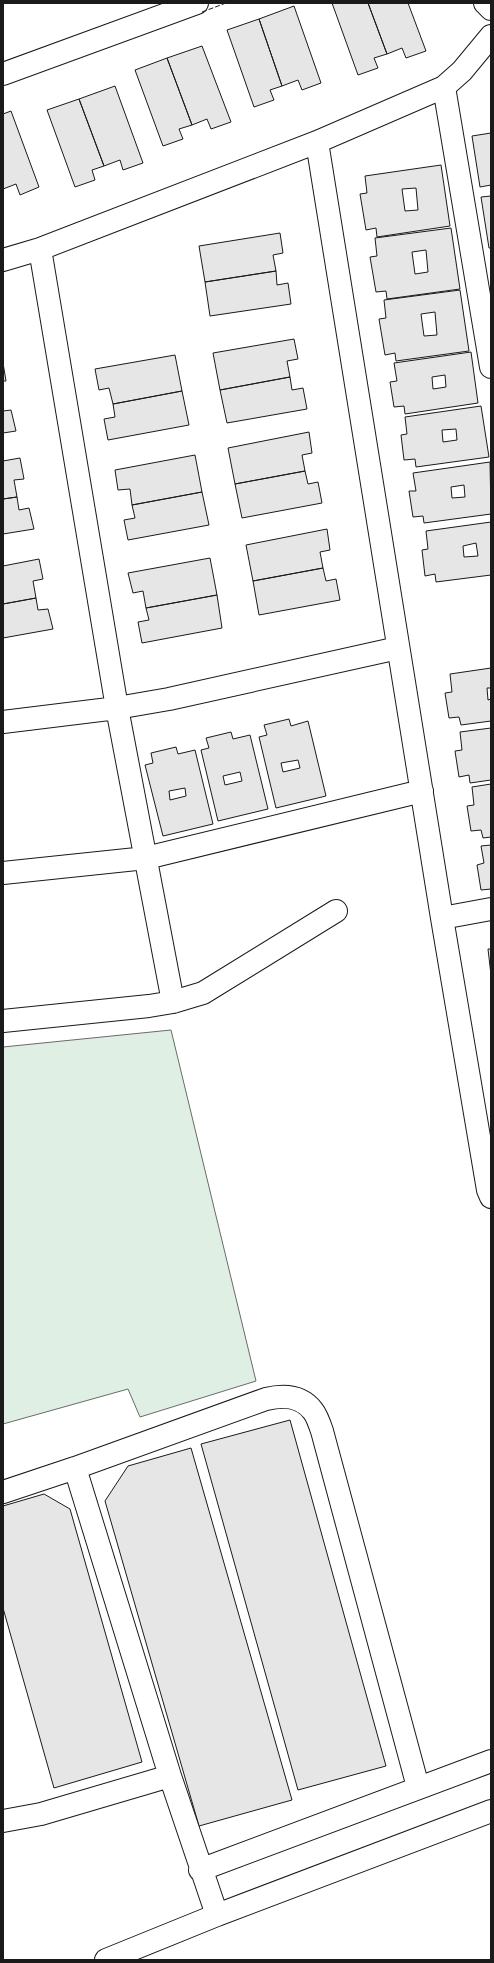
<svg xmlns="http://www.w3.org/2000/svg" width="494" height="1963" viewBox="0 0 494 1963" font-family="Signika,sans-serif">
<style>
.green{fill:#e0efe3;stroke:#6a6a6a}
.building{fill:#e6e6e6;stroke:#1a1a1a;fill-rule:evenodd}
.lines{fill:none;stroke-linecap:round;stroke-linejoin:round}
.minor-casing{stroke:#1a1a1a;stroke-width:24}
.minor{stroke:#fff;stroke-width:22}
.fence{stroke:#1a1a1a;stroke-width:1;stroke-dasharray:5 2;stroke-linecap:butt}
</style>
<rect width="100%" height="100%" fill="#fff"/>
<!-- green -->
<path class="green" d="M171 1030 256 1381 140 1417 128 1389 3 1424V1047Z"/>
<!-- building -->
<path class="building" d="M332 3H368L387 54 374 58 378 68 358 75Z
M368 3H408L426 51 406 58 402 48 387 54Z
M294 6 321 83 302 90 298 80 282 86 259 19Z
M259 19 282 86 270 90 274 100 254 107 227 30Z
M202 46 231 122 211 129 207 119 192 125 167 58Z
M167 58 192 125 179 129 183 139 163 146 135 70Z
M115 86 143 163 123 170 120 160 104 166 79 99Z
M79 99 104 166 92 170 95 180 75 187 47 110Z
M11 111 39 187 20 195 16 184 3 189V114Z
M491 133V185L480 187 472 136Z
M441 165 450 226 377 237 376 228 366 230 360 194 367 193 365 176ZM416 188 418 210 405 211 402 189Z
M491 196V248H489L481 197Z
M451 228 460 289 387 299 386 291 376 292 370 257 377 256 375 238ZM426 250 428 272 415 274 412 252Z
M280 233 283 253 273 255 276 271 205 282 199 246Z
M276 271 277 285 288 283 291 304 210 316 205 282Z
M460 290 469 351 396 361 395 353 385 355 379 319 386 318 384 300ZM435 312 437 335 424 336 421 314Z
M294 339 298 359 287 361 290 377 220 390 213 353Z
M471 352 478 403 405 414 404 406 394 407 390 382 397 381 394 363ZM445 375 446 387 433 389 432 377Z
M175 355 182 391 113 404 109 388 99 390 95 369Z
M3 363 6 381H3Z
M290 377 292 390 303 388 307 409 227 423 220 390Z
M182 391 189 425 108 440 104 419 115 417 113 404Z
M481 406 489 457 416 467 415 459 404 460 401 435 407 434 405 417ZM456 429 457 440 443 442 442 430Z
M11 410 16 431 3 433V411Z
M309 432 312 453 302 455 305 471 235 484 228 448Z
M195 455 202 492 132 505 130 489 118 490 115 470Z
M20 458 24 479 14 480 17 497 3 499V461Z
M490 462 491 514 424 523 423 516 413 517 409 491H416L413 473ZM464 485 465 497 452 498 451 487Z
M305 471 308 484 318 482 322 503 242 518 235 484Z
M202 492 209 525 128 540 124 520 135 518 132 505Z
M17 497 19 510 29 508 34 529 3 534V499Z
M491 522V575L436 582 435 574 425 576 422 550 428 549 426 531ZM476 543 478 556 464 557 463 546Z
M327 529 330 550 320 552 323 568 253 581 246 545Z
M210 558 217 595 146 608 143 591 133 593 128 573Z
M39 559 43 579 33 581 36 598 3 604V566Z
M323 568 326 581 336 579 340 600 259 615 253 581Z
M217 595 222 628 142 643 138 622 149 620 146 608Z
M36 598 38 610 48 609 53 629 3 638V604Z
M491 668V688H487L488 700 491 699V721L461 725 459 717 449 718 445 693 452 692 450 674Z
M289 719 291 726 308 721 326 796 276 808 259 737 267 735 264 725ZM298 760 300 768 283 772 281 763Z
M491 728V780L470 783 469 775 459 777 455 751 462 750 460 732Z
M231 732 233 739 250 735 268 809 218 821 201 750 209 748 206 738ZM240 772 242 781 225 785 223 776Z
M176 747 178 754 195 750 213 824 163 836 145 765 153 763 151 753ZM185 788 186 796 170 800 169 791Z
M491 784V837L483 838 481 830 471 831 467 806 474 805 472 787Z
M491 845V891V889L481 890 477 865 484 863 481 846Z
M488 949H491V975Z
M290 1420 386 1766 298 1790 201 1444Z
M191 1448 292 1800 199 1826 105 1501 128 1466Z
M44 1494 70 1509 142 1762 54 1788 3 1608V1506Z"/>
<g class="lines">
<defs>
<path id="minor" d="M485 3 491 9
M3 74 197 3
M444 87 491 367
M317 142 442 918 488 1190 491 1197
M3 260 40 249 317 142 444 87 462 71 491 36
M3 722 117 708 169 699 398 648
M3 873 146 858 422 791
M442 918 491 909
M173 1002 203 993 336 911
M3 1021 149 1006 173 1002 117 708 40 249
M75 1468 170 1776 217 1915
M3 1492 75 1468 266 1399C283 1395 301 1395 313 1411 317 1416 320 1425 322 1431L418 1787
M3 1821 41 1814 170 1776
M200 1870 491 1761
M106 1960 217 1915 491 1811"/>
</defs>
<!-- minor casing -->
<use href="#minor" class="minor-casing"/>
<!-- minor -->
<use href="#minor" class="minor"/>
<!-- fence -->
<path class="fence" d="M202 12 226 3"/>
</g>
<!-- border -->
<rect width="494" height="1963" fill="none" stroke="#1a1a1a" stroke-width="8"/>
</svg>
